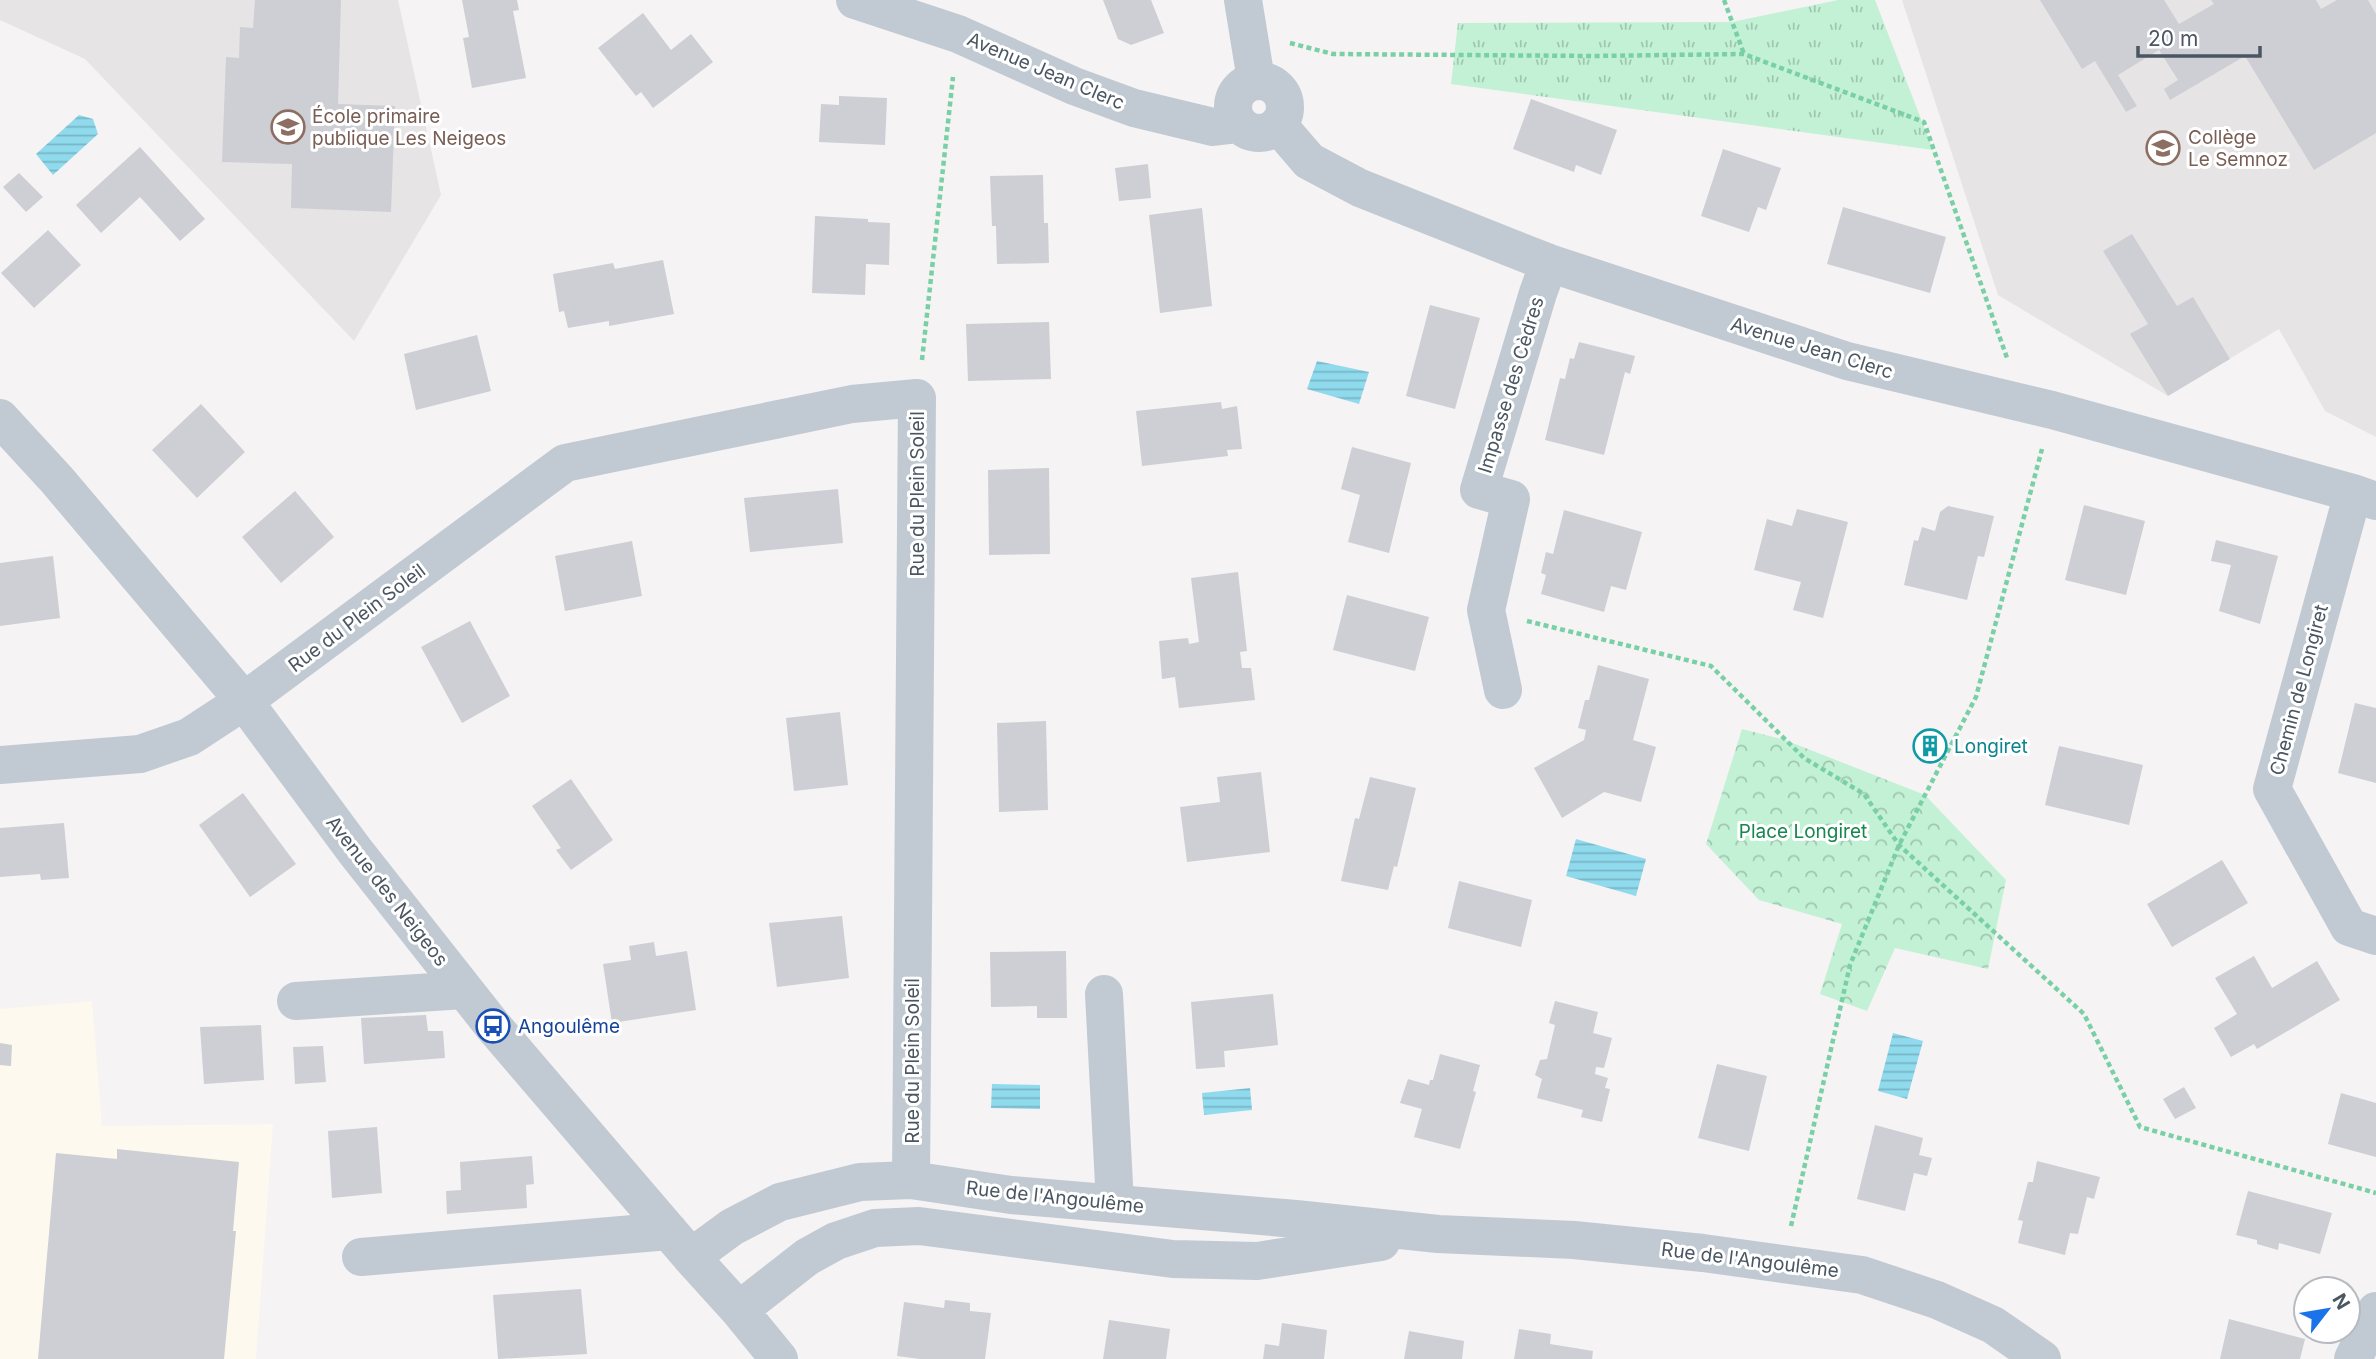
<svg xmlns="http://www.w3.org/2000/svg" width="2376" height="1359" viewBox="0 0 2376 1359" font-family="Inter,sans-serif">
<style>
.commercial{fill:#fdf9ef}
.education{fill:#e6e4e5}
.grass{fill:url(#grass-tufts)}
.forest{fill:url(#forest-crowns)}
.water{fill:url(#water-rules)}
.building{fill:#cdcfd5}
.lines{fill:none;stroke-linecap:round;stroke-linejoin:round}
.path{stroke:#7ad0a6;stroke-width:4.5;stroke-dasharray:5 3.5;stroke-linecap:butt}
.minor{stroke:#c1cad2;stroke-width:38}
.labels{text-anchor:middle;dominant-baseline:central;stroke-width:6;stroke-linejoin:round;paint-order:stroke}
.street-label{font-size:19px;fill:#4a5661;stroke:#fff}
.education-label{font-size:19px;fill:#785e54;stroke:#fff;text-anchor:start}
.culture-label{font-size:19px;fill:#0d838f;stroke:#fff;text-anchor:start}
.park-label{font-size:19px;fill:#17864f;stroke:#fff}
.transit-label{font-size:19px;fill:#164399;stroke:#fff;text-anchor:start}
</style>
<defs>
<pattern id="grass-tufts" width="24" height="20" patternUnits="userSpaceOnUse" patternTransform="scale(1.75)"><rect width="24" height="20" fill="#c3f1d5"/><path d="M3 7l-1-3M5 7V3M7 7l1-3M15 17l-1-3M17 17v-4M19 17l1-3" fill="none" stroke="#a0c6b0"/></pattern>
<pattern id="forest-crowns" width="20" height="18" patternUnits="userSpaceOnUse" patternTransform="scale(1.75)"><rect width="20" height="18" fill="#c3f1d5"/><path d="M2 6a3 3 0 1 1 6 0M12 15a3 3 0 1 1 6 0" fill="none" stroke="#a0c6b0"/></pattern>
<pattern id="water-rules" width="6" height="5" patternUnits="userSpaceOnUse" patternTransform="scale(1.75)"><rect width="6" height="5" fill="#90daee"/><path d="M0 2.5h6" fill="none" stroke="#78b4c4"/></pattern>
</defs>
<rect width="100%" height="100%" fill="#f5f3f3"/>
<!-- commercial -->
<path class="commercial" d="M92 1001 102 1126 273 1124 256 1359H0V1009Z"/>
<!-- education -->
<path class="education" d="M0 0H398L441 195 354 341 85 59 0 20Z
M1902 0H2376V437L2325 411 2279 329 2168 396 1998 295Z"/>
<!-- grass -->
<path class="grass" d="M1838 0H1875L1933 150 1451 84 1458 23 1732 22Z"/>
<!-- forest -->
<path class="forest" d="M1742 729 1785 740 1925 795 2006 880 1988 969 1895 948 1867 1011 1820 994 1842 924 1759 900 1706 844Z"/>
<!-- water -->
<path class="water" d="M79 115 93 119 98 134 53 175 36 154Z
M1317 361 1369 372 1359 404 1307 389Z
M1576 839 1646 859 1636 896 1566 876Z
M1893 1033 1923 1041 1907 1099 1878 1091Z
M992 1084 1040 1085V1109L991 1108Z
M1250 1088 1252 1110 1204 1115 1202 1093Z"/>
<!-- building -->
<path class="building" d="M255 0H341L338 104 395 106 391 212 291 208 292 164 222 162 226 57 239 58 240 27 253 28Z
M462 0H517L519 10 513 11 526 78 472 88 463 38 469 37Z
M1103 0H1151L1164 33 1131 45 1118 39Z
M2040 0H2164L2179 24 2214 4 2211 0H2316L2321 9 2337 0H2368L2376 14V133L2314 170 2245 56 2170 100 2164 89 2178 80 2159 50 2118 75 2137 106 2126 112 2095 61 2082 69Z
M643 13 671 50 691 34 713 62 653 108 641 92 636 96 598 48Z
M839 96 887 98 885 145 819 142 821 104 839 105Z
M1531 99 1617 130 1601 175 1576 165 1574 172 1513 149Z
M140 147 205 219 180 241 140 197 101 233 76 205Z
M1723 149 1781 168 1766 210 1758 207 1749 232 1701 216Z
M1148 164 1151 198 1119 201 1115 168Z
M19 173 43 197 26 212 3 187Z
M1043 175 1044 223H1048L1049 263 997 264 996 226H992L990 176Z
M1843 207 1946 237 1930 293 1827 264Z
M1202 208 1212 306 1160 313 1149 215Z
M815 216 868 219V222L890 223 889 265 866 264 865 295 812 293Z
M48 230 81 265 34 308 1 273Z
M2132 234 2177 306 2193 297 2230 359 2168 396 2130 334 2148 324 2103 251Z
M663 260 674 314 609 326V321L568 328 564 311 559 312 553 274 613 263 615 269Z
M1430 305 1480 318 1455 409 1406 396Z
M1049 322 1051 379 968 381 966 324Z
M477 335 491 391 416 410 404 354Z
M1579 342 1635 356 1630 374 1625 372 1604 455 1545 440 1560 378 1565 379 1570 358 1574 359Z
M1221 402 1222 409 1237 406 1242 449 1227 450 1228 456 1142 466 1136 411Z
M201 404 245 452 197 498 152 450Z
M1352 447 1411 463 1389 553 1348 542 1360 495 1341 489Z
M1049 468 1050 554 989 555 988 470Z
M838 489 843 543 750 552 744 498Z
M295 491 334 537 281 583 242 537Z
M2084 505 2145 521 2126 595 2065 580Z
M1948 506 1994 516 1984 557 1978 556 1967 600 1904 585 1914 540 1918 541 1922 527 1935 531 1940 512Z
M1797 509 1848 522 1823 618 1793 610 1801 582 1754 570 1767 519 1792 526Z
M1564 510 1642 532 1626 590 1611 586 1604 612 1541 594 1546 575 1541 573 1546 552 1553 554Z
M2216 540 2278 556 2260 624 2219 611 2231 565 2211 561Z
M632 541 642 596 565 611 555 556Z
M53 556 60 618 0 626V563Z
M1238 572 1247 651 1240 652 1242 668H1251L1255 700 1179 708 1175 677 1162 679 1159 641 1188 638 1189 644 1199 642 1191 578Z
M1347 595 1429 617 1415 671 1333 650Z
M470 621 510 696 462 723 421 647Z
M1598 665 1649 679 1633 740 1656 747 1641 802 1604 792 1562 818 1534 768 1584 740 1586 730 1578 728 1585 700H1589Z
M2355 703 2376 708V783L2338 773Z
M840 712 848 785 794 791 786 718Z
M1046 721 1048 810 999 812 997 723Z
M1920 733 1944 738 1939 760 1915 754Z
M2059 746 2143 765 2129 825 2045 805Z
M1261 772 1270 852 1187 862 1180 807 1220 802 1217 777Z
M1370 777 1416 788 1397 867 1394 866 1388 890 1341 881 1355 818 1359 819Z
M571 779 613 840 571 870 556 850 561 848 532 806Z
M243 793 296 864 250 897 199 825Z
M64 823 69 878 41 880 40 874 0 877V828Z
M2222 860 2248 903 2172 947 2147 904Z
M1459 881 1532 900 1521 947 1448 928Z
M842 916 849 978 777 987 769 923Z
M654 942 656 956 687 951 696 1010 612 1023 603 964 631 960 629 946Z
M1066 951 1067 1018H1037V1006L991 1007 990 952Z
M2254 956 2272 988 2317 961 2340 1000 2257 1049 2254 1044 2231 1057 2214 1028 2237 1014 2215 978Z
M1273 994 1278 1045 1224 1051 1225 1067 1196 1069 1191 1002Z
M1555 1001 1598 1012 1593 1033 1612 1038 1604 1068 1596 1067 1595 1074 1608 1078 1605 1088 1610 1089 1602 1122 1581 1117 1583 1110 1537 1098 1542 1079 1535 1075 1540 1060 1547 1059 1555 1025 1549 1023Z
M426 1015 428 1031H443L445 1058 364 1064 361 1018Z
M261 1025 264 1080 204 1084 200 1027Z
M0 1043 12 1045 11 1066 0 1065Z
M323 1046 326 1082 295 1084 293 1047Z
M1440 1054 1480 1065 1473 1091 1476 1092 1460 1149 1414 1137 1422 1109 1400 1103 1408 1079 1429 1085 1430 1080H1433Z
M1717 1064 1767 1076 1749 1151 1698 1138Z
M2184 1087 2196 1108 2175 1119 2163 1099Z
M2341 1093 2376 1103V1157L2328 1144Z
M1875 1125 1923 1138 1919 1155 1932 1158 1927 1176 1914 1173 1905 1211 1857 1199Z
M377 1127 382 1193 332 1198 328 1131Z
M117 1149 239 1162 233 1231H236L224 1359H38L56 1153 117 1159Z
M532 1156 534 1184 526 1185 527 1208 447 1214 446 1191 461 1190 460 1162Z
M2037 1161 2100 1177 2094 1199 2087 1197 2078 1234 2070 1233 2065 1255 2018 1243 2023 1221 2018 1220 2028 1182H2033Z
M2248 1191 2332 1213 2320 1254 2279 1243 2278 1250 2257 1244V1240L2236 1235Z
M581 1289 587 1354 498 1359 493 1295Z
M945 1300 970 1303V1311L991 1313 985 1359H920L897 1356 904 1302 944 1308Z
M2229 1319 2305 1339 2300 1359H2220Z
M1109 1320 1170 1329 1166 1359H1103Z
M1282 1323 1327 1330 1324 1359H1263L1265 1344 1279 1346Z
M1519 1329 1551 1334 1550 1344 1593 1351 1592 1359H1514Z
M1409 1331 1464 1341 1462 1359H1404Z"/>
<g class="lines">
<!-- path -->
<path class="path" d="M1724 0 1744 54
M1290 43 1333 54 1593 56 1744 54 1924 122 2007 358
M922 360 953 77
M1527 621 1711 666 1804 758 1864 794 1899 845 2084 1014 2140 1127 2376 1193
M1791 1226 1850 965 1899 845 1976 697 2042 449"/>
<!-- minor -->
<path class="minor" d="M855 0 958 34 1074 86 1134 108 1213 127 1239 124
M1243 0 1256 80
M1233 107a26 26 0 1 1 52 0a26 26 0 1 1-52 0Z
M1278 125 1309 161 1360 188 1549 263 1847 361 2052 410 2353 493 2376 501
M0 418 57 480 244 701 355 851 493 1026 691 1257 739 1310 779 1359
M2353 493 2272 789 2349 927 2376 936
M1503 690 1486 610 1511 499 1479 490 1538 293 1549 263
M0 765 140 754 189 737 244 701 565 463 852 404 917 398 911 1180
M1104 994 1115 1203
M296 1001 464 990
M361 1257 669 1231
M691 1257 732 1227 780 1202 860 1182 911 1180 1011 1195 1296 1219 1438 1234 1574 1240 1703 1253 1862 1275 1937 1300 1993 1325 2042 1359
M739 1310 807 1257 836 1241 875 1228 919 1226 1173 1259 1257 1261 1381 1242
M2353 1359 2376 1311"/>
</g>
<!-- icons -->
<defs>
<symbol id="school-ring" viewBox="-11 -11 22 22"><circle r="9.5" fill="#fff" stroke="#8d6e63" stroke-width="1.5"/><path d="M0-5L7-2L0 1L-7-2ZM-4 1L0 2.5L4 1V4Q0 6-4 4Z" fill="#8d6e63"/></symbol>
<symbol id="building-ring" viewBox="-11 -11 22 22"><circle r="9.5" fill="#fff" stroke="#0f9aa8" stroke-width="1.5"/><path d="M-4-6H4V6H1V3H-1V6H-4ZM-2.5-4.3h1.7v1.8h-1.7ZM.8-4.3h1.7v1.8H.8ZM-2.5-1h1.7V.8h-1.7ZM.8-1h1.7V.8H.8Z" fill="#0f9aa8"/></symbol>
<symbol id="bus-ring" viewBox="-11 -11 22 22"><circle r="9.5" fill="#fff" stroke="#1a4fb4" stroke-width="1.5"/><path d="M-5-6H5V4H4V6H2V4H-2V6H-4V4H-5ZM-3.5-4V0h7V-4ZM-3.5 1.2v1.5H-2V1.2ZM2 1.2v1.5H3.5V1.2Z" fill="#1a4fb4"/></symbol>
</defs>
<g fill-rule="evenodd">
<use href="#school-ring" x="269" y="108" width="38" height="38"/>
<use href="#school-ring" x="2144" y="129" width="38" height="38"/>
<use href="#building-ring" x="1911" y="727" width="38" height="38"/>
<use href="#bus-ring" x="474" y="1007" width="38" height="38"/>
</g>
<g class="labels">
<!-- street labels -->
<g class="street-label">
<text transform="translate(1046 71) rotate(23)">Avenue Jean Clerc</text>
<text transform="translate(1812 348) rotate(17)">Avenue Jean Clerc</text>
<text transform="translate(1511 385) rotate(-73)">Impasse des Cèdres</text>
<text transform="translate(917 494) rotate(-90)">Rue du Plein Soleil</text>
<text transform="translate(357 618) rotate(-37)">Rue du Plein Soleil</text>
<text transform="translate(2299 690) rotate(-75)">Chemin de Longiret</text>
<text transform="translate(387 891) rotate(52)">Avenue des Neigeos</text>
<text transform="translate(912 1061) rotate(-90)">Rue du Plein Soleil</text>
<text transform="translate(1055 1197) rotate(6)">Rue de l'Angoulême</text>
<text transform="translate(1750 1260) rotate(7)">Rue de l'Angoulême</text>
</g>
<!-- education labels -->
<g class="education-label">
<text x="312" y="116">École primaire<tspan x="312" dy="22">publique Les Neigeos</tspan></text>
<text x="2188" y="137">Collège<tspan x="2188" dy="22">Le Semnoz</tspan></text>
</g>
<!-- culture labels -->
<g class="culture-label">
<text x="1954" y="746">Longiret</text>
</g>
<!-- park labels -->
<g class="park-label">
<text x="1803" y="831">Place Longiret</text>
</g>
<!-- transit labels -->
<g class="transit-label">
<text x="518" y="1026">Angoulême</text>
</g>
</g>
<!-- north arrow -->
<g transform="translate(2327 1310) rotate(59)"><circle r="33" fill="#ffffff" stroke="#b7bbc0" stroke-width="2"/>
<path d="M0-5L12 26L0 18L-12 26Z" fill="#1a73e8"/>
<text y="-10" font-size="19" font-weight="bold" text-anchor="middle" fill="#4a5661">N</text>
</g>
<!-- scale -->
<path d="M2138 46v10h122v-10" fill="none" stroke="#4a5661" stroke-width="3.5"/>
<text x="2148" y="46" font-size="21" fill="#4a5661" stroke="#ffffff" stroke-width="5" paint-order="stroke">20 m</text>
</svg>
